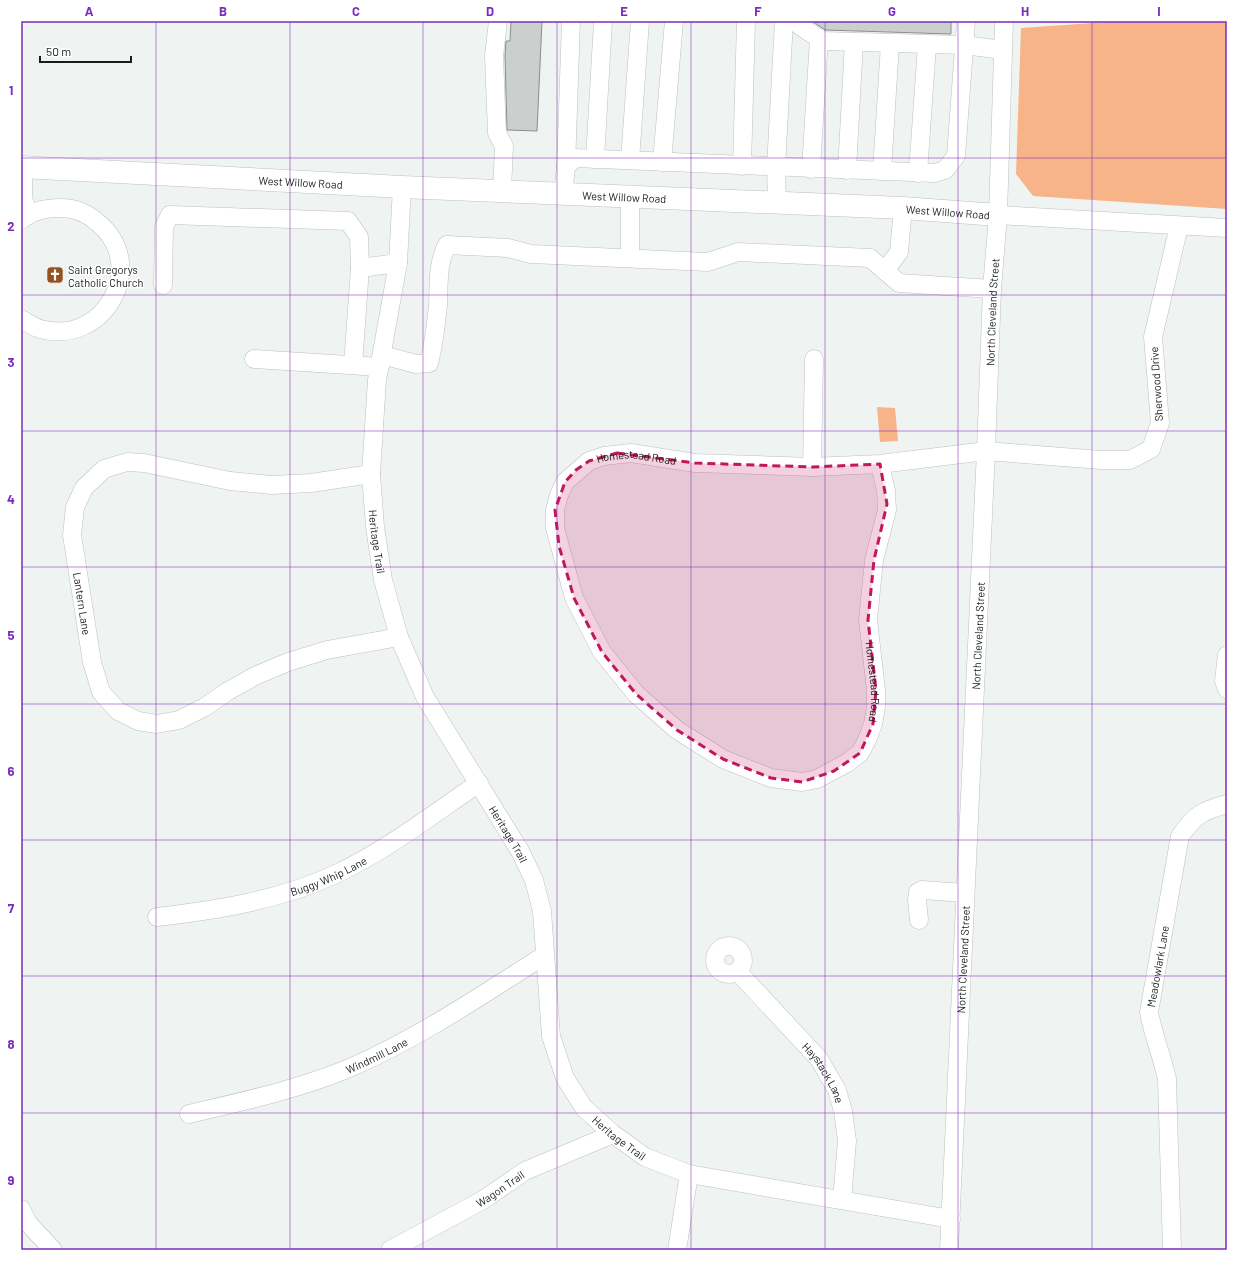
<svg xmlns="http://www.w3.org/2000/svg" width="1248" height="1271" viewBox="0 0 1248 1271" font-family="Barlow,sans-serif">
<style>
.green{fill:#f6b488}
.building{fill:#cbcfce;stroke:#8a8f8e}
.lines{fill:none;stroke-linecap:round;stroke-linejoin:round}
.minor-casing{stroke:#bcc0bf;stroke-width:19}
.major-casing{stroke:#bcc0bf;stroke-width:23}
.minor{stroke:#fff;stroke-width:18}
.major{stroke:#fff;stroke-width:22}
.marked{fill:#c2185b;fill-opacity:0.2;stroke:#c2185b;stroke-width:3;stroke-dasharray:8 5;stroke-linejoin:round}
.grid{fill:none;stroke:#7b2cbf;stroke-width:1;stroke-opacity:0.55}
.labels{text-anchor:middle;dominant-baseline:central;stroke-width:3;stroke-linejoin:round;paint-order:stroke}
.street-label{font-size:11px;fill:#1a1b1b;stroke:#fff}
.poi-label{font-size:11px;fill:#1a1b1b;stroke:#fff;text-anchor:start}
.neatline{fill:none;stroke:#7b2cbf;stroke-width:1.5}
.grid-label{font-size:13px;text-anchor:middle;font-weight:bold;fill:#7b2cbf}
</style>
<rect width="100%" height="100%" fill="#eff4f3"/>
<!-- green -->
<path class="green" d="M1122 21H1227V209L1033 196 1016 174 1021 28Z
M877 407 895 408 898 441 880 442Z"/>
<!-- building -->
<path class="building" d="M511 21H542L537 131 507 130 505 56 506 41H510Z
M812 21H951V34L825 30Z"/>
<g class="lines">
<defs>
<g id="minor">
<path d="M498 21 494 56 497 133 504 146 502 191"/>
<path d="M796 21 800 26 823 41 964 45 1003 50"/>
<path d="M595 159 603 21"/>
<path d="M630 160 640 21"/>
<path d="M662 162 674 21"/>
<path d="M742 166 746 21"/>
<path d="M23 167V199L29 215"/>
<path d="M566 167 571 21"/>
<path d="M811 169 819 38"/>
<path d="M847 170 854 42"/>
<path d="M882 171 890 44"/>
<path d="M918 173 927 45"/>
<path id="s1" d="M402 187 398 263 377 380 371 474 375 527 383 580 399 637 425 697 520 851 534 880 542 911 551 1036 565 1078 584 1108 613 1134 645 1157 689 1174 951 1219"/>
<path d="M563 194 566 167 575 158 935 173 945 170 956 156 966 21"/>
<path d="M777 203 776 167 784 21"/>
<path d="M998 215 1227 228"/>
<path d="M21 220C32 210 47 208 61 208 74 208 87 213 97 222 150 264 105 347 40 329 34 327 27 322 21 319"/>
<path d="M630 258V197"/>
<path d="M885 271 899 252 903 208"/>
<path d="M163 285 164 227 170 215 348 221 359 237 360 268"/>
<path d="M382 355 416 364 429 363C434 344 436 325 438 305 439 284 437 264 447 245L508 248 531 254 708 262 738 252 870 258 899 283 992 289"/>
<path d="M254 359 380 367"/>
<path d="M353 365 360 268 398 263"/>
<path id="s2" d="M880 464 886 491 887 510 874 560 868 620 876 690V707L873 724 867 740 860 753 847 763 817 779 802 782 771 778 723 759 677 730 636 694 602 652 574 598 555 528V510L559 495 565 482 589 461 604 456 631 453 695 463 812 467 880 464 986 451 1101 460H1130L1151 449 1160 423 1153 337 1179 226"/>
<path d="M812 467 814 359"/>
<path id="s3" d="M371 474 311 483 272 485 230 481 144 463 127 462 104 469 84 488 75 507 72 535 92 662 101 692 118 711 138 721 157 724 179 720 205 707 228 691 255 676 288 662 327 650 399 637"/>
<path d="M1227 655 1224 681 1227 689"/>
<path id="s4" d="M157 917C218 910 280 900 336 874 387 850 433 814 479 783"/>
<path d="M919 920 917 900 918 892 922 890 965 893"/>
<circle cx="729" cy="960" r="14"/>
<path id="s5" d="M738 972 819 1059 837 1090 843 1111 847 1141 842 1200"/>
<path id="s6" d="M189 1114C244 1101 300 1089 352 1067 420 1037 482 995 545 955"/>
<path d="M21 1209 28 1223 53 1250"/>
<path id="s7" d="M390 1250 483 1200 525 1171 613 1134"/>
<path d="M677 1250 689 1174"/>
<path id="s8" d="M949 1250 986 451 992 289 998 215 1004 21"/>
<path id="s9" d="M1172 1250 1167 1079C1162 1056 1153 1035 1149 1012L1180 836C1196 814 1202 811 1227 804"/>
</g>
<g id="major">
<path id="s10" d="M21 167 402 187 903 208 998 215"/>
</g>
</defs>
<!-- minor casing -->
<use href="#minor" class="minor-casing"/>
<!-- major casing -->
<use href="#major" class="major-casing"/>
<!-- minor -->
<use href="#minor" class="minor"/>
<!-- major -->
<use href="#major" class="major"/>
</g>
<!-- marked area -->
<path class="marked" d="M617 453 695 463 812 467 880 464 887 504 874 560 868 620 876 690 873 724 860 753 834 771 802 782 771 778 723 759 677 730 636 694 602 652 574 598 559 546 555 510 565 482 576 470 589 461Z"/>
<!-- grid -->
<path class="grid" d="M156 21V1250M290 21V1250M423 21V1250M557 21V1250M691 21V1250M825 21V1250M958 21V1250M1092 21V1250M21 158H1227M21 295H1227M21 431H1227M21 567H1227M21 704H1227M21 840H1227M21 976H1227M21 1113H1227"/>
<!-- icons -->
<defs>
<symbol id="church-square" viewBox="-11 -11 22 22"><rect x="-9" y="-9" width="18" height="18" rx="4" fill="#945220" stroke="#fff"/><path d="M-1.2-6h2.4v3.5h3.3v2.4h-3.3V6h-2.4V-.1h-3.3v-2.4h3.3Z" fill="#fff"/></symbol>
</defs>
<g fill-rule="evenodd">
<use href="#church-square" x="45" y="265" width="20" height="20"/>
</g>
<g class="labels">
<!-- street labels -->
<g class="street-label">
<text stroke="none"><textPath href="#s10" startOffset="280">West Willow Road</textPath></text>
<text stroke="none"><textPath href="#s10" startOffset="604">West Willow Road</textPath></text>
<text stroke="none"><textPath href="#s10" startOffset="928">West Willow Road</textPath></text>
<text stroke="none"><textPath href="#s8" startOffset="939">North Cleveland Street</textPath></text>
<text transform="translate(1156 384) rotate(-94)">Sherwood Drive</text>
<text stroke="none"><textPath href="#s2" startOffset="868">Homestead Road</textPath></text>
<text stroke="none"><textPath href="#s1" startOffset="357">Heritage Trail</textPath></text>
<text stroke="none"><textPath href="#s3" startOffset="417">Lantern Lane</textPath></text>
<text stroke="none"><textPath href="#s8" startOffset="615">North Cleveland Street</textPath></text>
<text stroke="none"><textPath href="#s2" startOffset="221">Homestead Road</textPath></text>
<text stroke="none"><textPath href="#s1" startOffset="681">Heritage Trail</textPath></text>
<text stroke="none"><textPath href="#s4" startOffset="177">Buggy Whip Lane</textPath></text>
<text stroke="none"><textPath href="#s8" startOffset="291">North Cleveland Street</textPath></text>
<text stroke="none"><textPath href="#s9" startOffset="287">Meadowlark Lane</textPath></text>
<text stroke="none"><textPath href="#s6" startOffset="197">Windmill Lane</textPath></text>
<text stroke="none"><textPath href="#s5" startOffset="133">Haystack Lane</textPath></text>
<text stroke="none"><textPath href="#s1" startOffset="1017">Heritage Trail</textPath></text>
<text stroke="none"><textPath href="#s7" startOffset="126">Wagon Trail</textPath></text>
</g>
<!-- poi labels -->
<g class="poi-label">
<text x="68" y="269">Saint Gregorys<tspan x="68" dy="13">Catholic Church</tspan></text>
</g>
</g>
<!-- border -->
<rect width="1248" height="1271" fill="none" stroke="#ffffff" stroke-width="44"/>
<!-- scale -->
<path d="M40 56v6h91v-6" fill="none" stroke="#1a1b1b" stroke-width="2"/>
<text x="46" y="56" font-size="12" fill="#1a1b1b" stroke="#ffffff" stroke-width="3" paint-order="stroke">50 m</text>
<rect x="22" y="22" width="1204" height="1227" class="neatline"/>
<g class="grid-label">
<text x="89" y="16">A</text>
<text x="223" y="16">B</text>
<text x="356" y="16">C</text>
<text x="490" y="16">D</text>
<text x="624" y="16">E</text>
<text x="758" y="16">F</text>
<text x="892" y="16">G</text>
<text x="1025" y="16">H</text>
<text x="1159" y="16">I</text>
<text x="11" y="95">1</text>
<text x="11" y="231">2</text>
<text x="11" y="367">3</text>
<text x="11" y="504">4</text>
<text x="11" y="640">5</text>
<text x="11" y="776">6</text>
<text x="11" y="913">7</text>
<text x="11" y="1049">8</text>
<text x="11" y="1185">9</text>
</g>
</svg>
